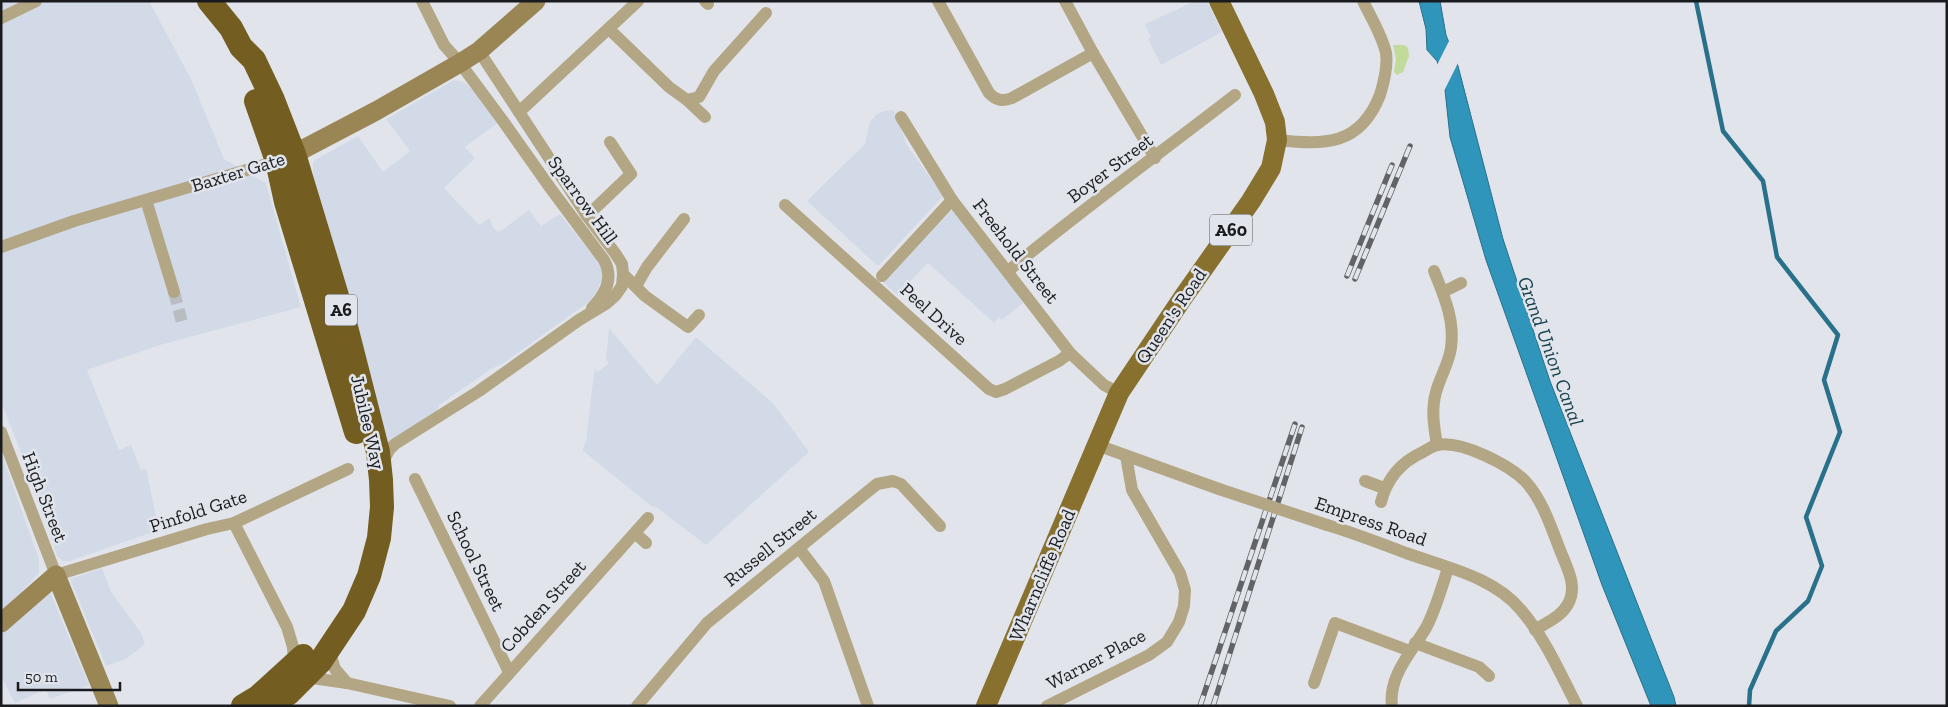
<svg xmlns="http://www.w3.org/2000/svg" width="1948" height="707" font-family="'Zilla Slab',serif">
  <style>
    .built { fill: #d3dae7 }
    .green { fill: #c0db9a }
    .water { fill: #3095ba; stroke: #29708b }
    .pier { fill: #e1e5eb }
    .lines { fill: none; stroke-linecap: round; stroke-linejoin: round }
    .stream { stroke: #29708b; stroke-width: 4.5 }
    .street-tunnel { stroke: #b9bdc2; stroke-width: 12; stroke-dasharray: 12 6; stroke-linecap: butt }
    .street { stroke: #b3a685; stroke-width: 12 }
    .secondary { stroke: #9a8655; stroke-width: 19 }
    .primary { stroke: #88702e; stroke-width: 20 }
    .highway { stroke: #745d20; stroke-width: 24 }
    .rail-casing { stroke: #616367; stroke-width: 5.5 }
    .rail { stroke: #e1e5eb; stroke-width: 4; stroke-dasharray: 11; stroke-linecap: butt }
    .street-bridge { stroke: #b3a685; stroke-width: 12 }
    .labels { text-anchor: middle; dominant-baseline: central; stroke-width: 5; stroke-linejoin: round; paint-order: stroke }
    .shield { fill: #e1e5eb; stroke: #56585c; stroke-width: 1 }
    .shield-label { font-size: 18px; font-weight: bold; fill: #1a1b1e }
    .street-label { font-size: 19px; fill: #1a1b1e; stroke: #e1e5eb }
    .water-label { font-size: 20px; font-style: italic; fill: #164151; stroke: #e1e5eb }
  </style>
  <rect width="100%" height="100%" fill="#e1e5eb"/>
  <g class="built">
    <polygon points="1,1 149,1 192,81 224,159 266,183 301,307 160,345 87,370 119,450 131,445 141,470 146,469 159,530 70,561 63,561 57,556 30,475 1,402"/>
    <polygon points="1195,1 1207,1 1222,32 1161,65 1148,39 1151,37 1145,24"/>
    <polygon points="454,80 463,82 474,91 499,122 465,147 475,158 444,188 479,225 490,218 493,228 499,232 529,210 541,226 560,214 596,259 601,268 602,279 597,291 590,301 504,363 491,369 439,405 436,415 386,447 344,297 313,172 313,163 315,160 358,136 383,172 410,151 386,119"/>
    <polygon points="894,110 907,145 943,196 878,266 807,201 865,144 870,122 877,114 884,111"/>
    <polygon points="953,209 1024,302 1002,320 999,317 994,323 928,263 897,295 883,282"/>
    <polygon points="609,328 657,385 696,337 773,403 809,452 706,545 656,507 651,506 582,450 586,442 594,373 595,369 598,372 609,363 606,360"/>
    <polygon points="1,452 39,559 39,573 1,613"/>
    <polygon points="102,568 111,592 141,633 145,644 126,659 106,666 70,579"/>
    <polygon points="50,592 89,685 50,699 46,689 15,703 1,676 1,630"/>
  </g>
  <polygon class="green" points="1393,45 1404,45 1408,48 1409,56 1403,72 1397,75 1394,72 1396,59"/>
  <polygon class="water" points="1419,1 1440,1 1446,35 1458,66 1503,239 1550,381 1674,697 1676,706 1651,706 1602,585 1486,260 1450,137 1445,90 1437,61 1427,50 1426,29"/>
  <polygon class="pier" points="1450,39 1459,61 1443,93 1436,67"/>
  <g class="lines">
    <polyline class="stream" points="1696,1 1723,131 1763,181 1777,257 1838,335 1824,380 1840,432 1806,517 1822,566 1808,601 1776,631 1750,690 1749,706"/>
    <polyline class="street-tunnel" points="174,292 182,322"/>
    <g class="street">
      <path d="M422 1 444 45 460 63 503 121 551 189 604 260C614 278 606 294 592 308"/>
      <polyline points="705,1 708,4"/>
      <path d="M938 1 989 93C996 100 1002 102 1012 98L1093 53"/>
      <polyline points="1065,1 1093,53 1155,158"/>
      <polyline points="1,18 36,1"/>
      <polyline points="609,29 669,87 687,100 699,97 714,71 766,13"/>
      <polyline points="687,100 705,117"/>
      <polyline points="519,112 638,1"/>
      <polyline points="901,117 952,200 1070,353 1104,385 1119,393"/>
      <path d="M1277 140C1325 145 1360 146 1380 95 1384 82 1388 67 1386 53 1382 35 1371 18 1363 1"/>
      <polyline points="146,200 174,292"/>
      <polyline points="785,205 989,389 996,392 1005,389 1059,361 1070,353"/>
      <polyline points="587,216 631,174 610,142"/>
      <polyline points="1,247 74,221 277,161"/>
      <path d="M1008 271C1081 210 1159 154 1235 95"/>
      <path d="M1434 271C1444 296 1455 320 1451 348 1449 363 1440 377 1436 392 1431 410 1434 427 1437 445"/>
      <polyline points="623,274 645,296 688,327 699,315"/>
      <polyline points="882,276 952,200"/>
      <polyline points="636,286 647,267 684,219"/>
      <polyline points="1443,292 1461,283"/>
      <polyline points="1,432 56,575 207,529 234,523 348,469"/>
      <polyline points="1097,445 1219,489"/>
      <polyline points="382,464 389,450 395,444 479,391 579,320 607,303 615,296 622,286 623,274 622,264 615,253 587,216 479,51"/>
      <polyline points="415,479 509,672"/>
      <polyline points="1365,481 1384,488"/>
      <path d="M1381 502C1387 478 1401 462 1423 452 1427 450 1432 446 1437 445 1461 440 1510 465 1526 482 1543 501 1551 527 1560 550 1567 568 1578 586 1568 604 1561 617 1547 622 1535 630"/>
      <polyline points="234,523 287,627 293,647 294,665"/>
      <path d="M1327 525C1354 533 1380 543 1406 553 1445 567 1494 577 1521 610 1545 638 1560 673 1577 706"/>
      <polyline points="635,533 646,543"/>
      <polyline points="799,548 824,581 868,706"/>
      <polyline points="1415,643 1479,667 1489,676"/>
      <polyline points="329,651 335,669 347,683"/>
      <polyline points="305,677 347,683 450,706"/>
      <polyline points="1314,683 1335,623 1410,651"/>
      <polyline points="480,706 648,518"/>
      <polyline points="637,706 707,623 877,484 893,481 901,484 940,526"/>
      <polyline points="1047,706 1149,655 1167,642 1179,622 1184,606 1185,590 1180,573 1132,490 1126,456"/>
      <path d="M1392 706C1388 675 1413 651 1427 626 1436 608 1442 587 1448 568"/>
    </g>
    <g class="secondary">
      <polyline points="282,159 294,154 376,111 460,63 479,51 536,1"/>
      <polyline points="1,623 56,575 109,706"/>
    </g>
    <polyline class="primary" points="986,706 1119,393 1184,296 1251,201 1271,168 1277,140 1275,122 1264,94 1219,1"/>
    <g class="highway">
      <polyline points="209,1 231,28 241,47 254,60 273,100 294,154 344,319 378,452 381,480 382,507 379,538 369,576 354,611 320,662 289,693 271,706"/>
      <polyline points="256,101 277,161 286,202 356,432"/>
      <polyline points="243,706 258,697 303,656"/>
    </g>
    <g class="rail-casing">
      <g id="rail">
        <polyline points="1347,276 1392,165"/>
        <polyline points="1355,279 1410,146"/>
        <polyline points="1200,706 1295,424"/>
        <polyline points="1213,706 1302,427"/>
      </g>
    </g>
    <use href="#rail" class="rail"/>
    <polyline class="street-bridge" points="1219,489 1327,525"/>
  </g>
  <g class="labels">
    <g class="shield">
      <rect x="1210" y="214.5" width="42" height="31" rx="4"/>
      <rect x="325" y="294.5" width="32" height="31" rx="4"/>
    </g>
    <g class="shield-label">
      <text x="1231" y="230">A60</text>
      <text x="341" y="310">A6</text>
    </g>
    <g class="street-label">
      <text transform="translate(1110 168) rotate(-37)">Boyer Street</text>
      <text transform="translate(238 172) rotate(-17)">Baxter Gate</text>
      <text transform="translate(583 200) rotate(54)">Sparrow Hill</text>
      <text transform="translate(1016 251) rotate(52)">Freehold Street</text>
      <text transform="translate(934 314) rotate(42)">Peel Drive</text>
      <text transform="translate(1171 316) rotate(-56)">Queen's Road</text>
      <text transform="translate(368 422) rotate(77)">Jubilee Way</text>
      <text transform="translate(45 497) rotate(69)">High Street</text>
      <text transform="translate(198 511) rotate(-18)">Pinfold Gate</text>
      <text transform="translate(1371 521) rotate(19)">Empress Road</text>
      <text transform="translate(770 547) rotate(-39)">Russell Street</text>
      <text transform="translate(476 561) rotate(64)">School Street</text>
      <text transform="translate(1042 575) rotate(-67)">Wharncliffe Road</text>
      <text transform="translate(543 606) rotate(-48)">Cobden Street</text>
      <text transform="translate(1096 659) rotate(-28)">Warner Place</text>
    </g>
    <g class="water-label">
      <text transform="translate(1551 351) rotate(70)">Grand Union Canal</text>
    </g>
  </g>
  <rect width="1948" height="707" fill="none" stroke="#1a1b1e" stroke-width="5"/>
  <path d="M18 682v8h102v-8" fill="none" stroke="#1a1b1e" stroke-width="2.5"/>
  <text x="25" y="682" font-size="15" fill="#1a1b1e" stroke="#e1e5eb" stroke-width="4" paint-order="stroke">50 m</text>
</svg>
